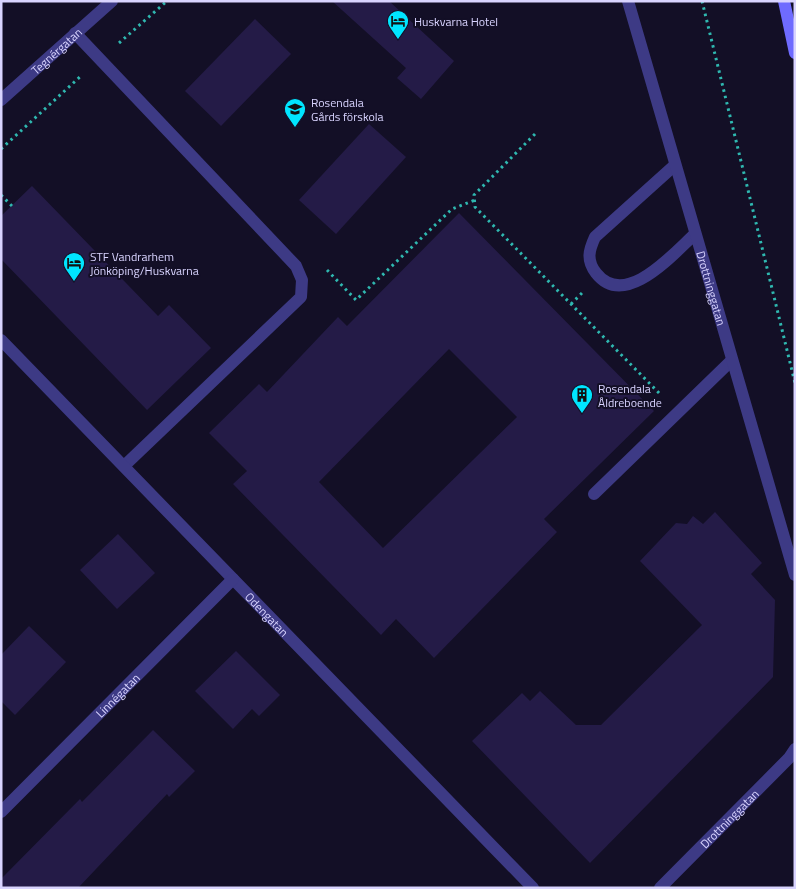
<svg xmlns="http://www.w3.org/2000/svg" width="796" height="889" font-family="'Titillium Web',sans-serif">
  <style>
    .building { fill: #241b47; fill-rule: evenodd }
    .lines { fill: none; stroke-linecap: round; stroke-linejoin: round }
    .path { stroke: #2fb8b0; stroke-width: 3; stroke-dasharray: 2.5 4; stroke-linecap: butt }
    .lane { stroke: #3d3a85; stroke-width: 12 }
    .street { stroke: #3d3a85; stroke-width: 12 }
    .secondary { stroke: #6f6bff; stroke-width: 12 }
    .labels { text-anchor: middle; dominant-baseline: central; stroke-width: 4; stroke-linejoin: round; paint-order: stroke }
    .poi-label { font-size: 12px; fill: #d9d4ff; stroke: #130f26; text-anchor: start }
    .street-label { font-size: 12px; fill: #d9d4ff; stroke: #130f26 }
  </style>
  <rect width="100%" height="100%" fill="#130f26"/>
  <g class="building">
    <polygon points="332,1 389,1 454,61 421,99 397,78 406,68"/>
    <polygon points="255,19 291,54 221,126 185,91"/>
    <polygon points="369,124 406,157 336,234 299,200"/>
    <polygon points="32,186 158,316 169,305 211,348 147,410 1,259 1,216"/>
    <path d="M459 213 654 411 544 519 557 532 434 658 396 619 381 635 233 484 247 471 209 433 259 384 267 392 338 317 347 326ZM449 349 517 417 383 548 319 482Z"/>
    <polygon points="715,512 762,563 751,574 775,600 773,677 590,863 472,741 522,693 530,701 540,691 576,725 601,725 702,625 640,561 676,523 687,524 693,516 703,524"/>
    <polygon points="118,534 155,573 117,609 80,570"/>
    <polygon points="29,626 66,662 15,715 1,701 1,655"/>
    <polygon points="236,651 280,695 259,716 252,709 233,729 195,691"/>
    <polygon points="153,730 195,771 169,797 167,794 78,888 1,888 1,879 80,799 82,802"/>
  </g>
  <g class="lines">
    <g class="path">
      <polyline points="702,1 795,383"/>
      <polyline points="119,43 167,1"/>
      <polyline points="535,134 474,195 475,207 660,394"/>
      <polyline points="1,149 82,75"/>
      <polyline points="1,195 12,206"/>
      <polyline points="327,270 356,300 452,209 475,200"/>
      <polyline points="571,304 582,293"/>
    </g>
    <g class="lane">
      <polyline points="75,33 296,266 302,280 301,297 124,466"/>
      <path d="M675 165 595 237C589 250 586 260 596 273 625 310 673 254 695 234"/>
      <polyline points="594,494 732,360"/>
    </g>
    <g class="street">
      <path id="s1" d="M628 1 795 575"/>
      <path id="s2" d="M1 100 112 1"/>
      <path id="s3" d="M1 340 533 888"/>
      <path id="s4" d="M1 812 233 579"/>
      <path id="s5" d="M660 888 789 758 795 749"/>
    </g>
    <polyline class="secondary" points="784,1 795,53"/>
  </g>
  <defs>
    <g id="hotel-pin" transform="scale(1.125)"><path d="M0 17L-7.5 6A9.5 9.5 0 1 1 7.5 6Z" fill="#00e5ff" stroke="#130f26"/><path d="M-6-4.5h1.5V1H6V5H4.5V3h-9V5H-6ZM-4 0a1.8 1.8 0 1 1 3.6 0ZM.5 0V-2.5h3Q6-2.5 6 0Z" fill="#111"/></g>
    <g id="school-pin" transform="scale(1.125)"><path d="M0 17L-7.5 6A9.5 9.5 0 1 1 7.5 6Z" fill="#00e5ff" stroke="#130f26"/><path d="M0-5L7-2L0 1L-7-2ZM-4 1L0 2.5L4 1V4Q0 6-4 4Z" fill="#111"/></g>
    <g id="building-pin" transform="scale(1.125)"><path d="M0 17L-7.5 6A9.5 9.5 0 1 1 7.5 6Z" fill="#00e5ff" stroke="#130f26"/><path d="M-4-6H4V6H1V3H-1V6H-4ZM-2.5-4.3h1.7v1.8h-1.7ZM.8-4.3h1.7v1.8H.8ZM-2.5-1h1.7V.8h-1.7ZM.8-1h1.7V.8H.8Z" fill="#111"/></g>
  </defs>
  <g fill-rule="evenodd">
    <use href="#hotel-pin" x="398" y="21"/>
    <use href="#school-pin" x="295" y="109"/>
    <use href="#hotel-pin" x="74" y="263"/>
    <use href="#building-pin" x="582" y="395"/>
  </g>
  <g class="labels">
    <g class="poi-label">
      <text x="414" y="21">Huskvarna Hotel</text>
      <text x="311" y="102">Rosendala<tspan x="311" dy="14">Gårds förskola</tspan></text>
      <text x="90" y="256">STF Vandrarhem<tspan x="90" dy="14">Jönköping/Huskvarna</tspan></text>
      <text x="598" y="388">Rosendala<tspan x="598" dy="14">Åldreboende</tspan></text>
    </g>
    <g class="street-label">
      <text stroke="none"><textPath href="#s2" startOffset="74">Tegnérgatan</textPath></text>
      <text stroke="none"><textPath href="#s1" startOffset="299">Drottninggatan</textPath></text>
      <text stroke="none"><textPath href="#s3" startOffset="382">Odengatan</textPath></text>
      <text stroke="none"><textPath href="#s4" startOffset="165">Linnégatan</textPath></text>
      <text stroke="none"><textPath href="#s5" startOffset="98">Drottninggatan</textPath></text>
    </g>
  </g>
  <rect width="796" height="889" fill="none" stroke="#d9d4ff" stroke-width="5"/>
</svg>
